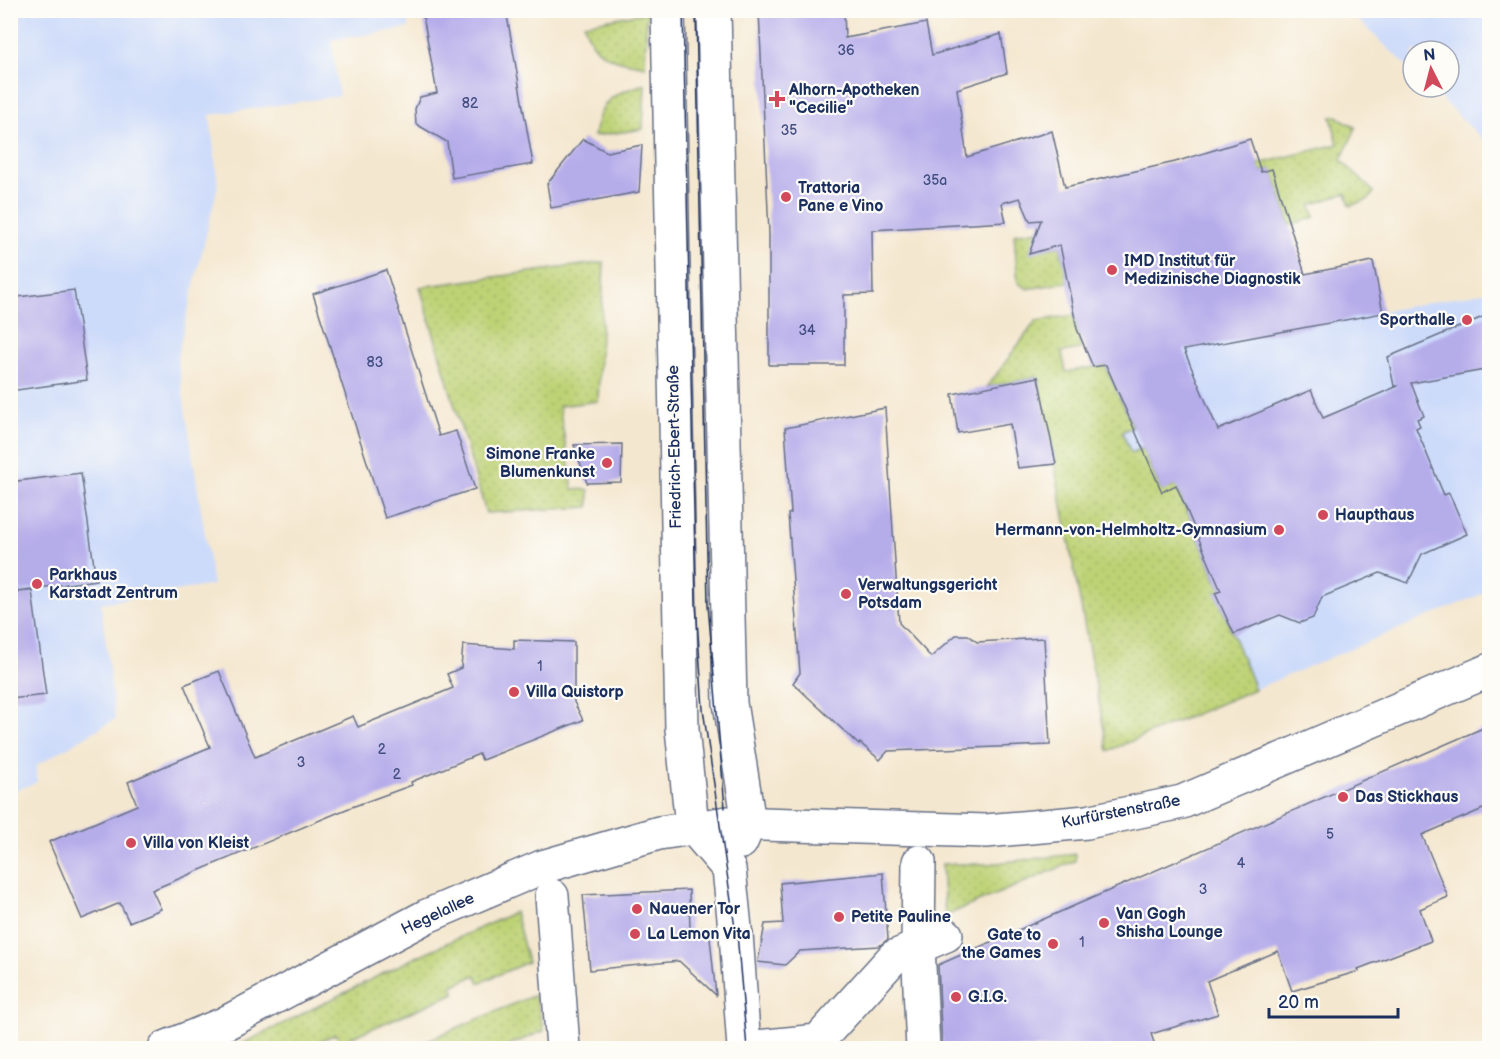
<svg xmlns="http://www.w3.org/2000/svg" width="1500" height="1059" font-family="'Balsamiq Sans',sans-serif">
  <style>
    .built { fill: #cddbfa }
    .grass { fill: url(#grass-dots); stroke: #6c806a; stroke-width: 1.5 }
    .building { fill: #b5acea }
    .lines { fill: none; stroke-linecap: round; stroke-linejoin: round }
    .minor-casing { stroke: #676f86; stroke-width: 36 }
    .minor { stroke: #fff; stroke-width: 33 }
    .tram { stroke: #1b2f5e; stroke-width: 1.5 }
    .poi-dot { fill: #d1495b; stroke: #fdfcf7; stroke-width: 2 }
    .labels { text-anchor: middle; dominant-baseline: central; stroke-width: 4.5; stroke-linejoin: round; paint-order: stroke }
    .number-label { font-size: 14px; fill: #424e81 }
    .poi-label { font-size: 16px; font-weight: bold; fill: #1b2f5e; stroke: #fdfcf7; text-anchor: start }
    .street-label { font-size: 16px; fill: #1b2f5e; stroke: #fdfcf7 }
  </style>
  <defs>
    <pattern id="grass-dots" width="8" height="8" patternUnits="userSpaceOnUse" patternTransform="scale(1.5)"><rect width="8" height="8" fill="#bdd275"/><path d="M2 2h.1M6 6h.1" fill="none" stroke="#a2b568" stroke-width="1.8" stroke-linecap="round"/></pattern>
  </defs>
  <rect width="100%" height="100%" fill="#fdfcf7"/>
  <filter id="ink" filterUnits="userSpaceOnUse"><feTurbulence type="fractalNoise" baseFrequency=".0167" numOctaves="2"/><feDisplacementMap in="SourceGraphic" scale="12" xChannelSelector="R" yChannelSelector="G"/><feConvolveMatrix kernelMatrix="1 2 1 2 8 2 1 2 1" color-interpolation-filters="sRGB"/></filter>
  <filter id="wash" filterUnits="userSpaceOnUse"><feTurbulence type="fractalNoise" baseFrequency=".008" numOctaves="4" result="noise"/><feDisplacementMap in="SourceGraphic" scale="24" xChannelSelector="R" yChannelSelector="G"/><feGaussianBlur stdDeviation="1.35" result="paint"/><feColorMatrix in="noise" values="0 0 0 0 0 0 0 0 0 0 0 0 0 0 0 0 0 1.4 0 .05"/><feComposite in="paint" operator="in"/></filter>
  <g filter="url(#wash)">
    <rect width="100%" height="100%" fill="#f4e7cf"/>
    <g class="built">
      <polygon points="11,11 406,11 409,28 331,40 339,96 210,115 218,185 177,357 213,585 101,603 115,719 36,766 37,782 11,792"/>
      <polygon points="1349,11 1489,11 1489,145 1429,87 1449,87 1449,51 1413,51 1413,72"/>
      <polygon points="1489,291 1489,591 1108,751 1058,468 1038,377"/>
    </g>
    <g class="grass">
      <path d="M647 12 645 66C612 59 595 60 584 24Z"/>
      <path d="M645 84 643 129 594 136C600 100 611 94 645 84Z"/>
      <polygon points="1337,116 1356,128 1341,160 1374,192 1369,199 1350,206 1346,193 1311,205 1315,217 1290,225 1272,169 1260,172 1258,164 1338,144 1331,117"/>
      <polygon points="1038,230 1042,250 1060,245 1068,282 1028,289 1018,283 1014,234"/>
      <polygon points="604,262 598,401 559,406 573,489 589,490 589,507 486,513 420,287"/>
      <polygon points="1074,315 1081,349 1062,352 1066,372 1105,365 1133,427 1122,432 1131,453 1142,448 1162,491 1176,485 1221,591 1216,593 1255,689 1108,751 1038,377 987,387 1036,321"/>
      <polygon points="1075,854 1075,861 945,916 942,864 988,864"/>
      <polygon points="515,912 528,962 479,983 476,975 452,986 455,993 340,1042 336,1034 313,1044 314,1048 234,1048 414,958"/>
      <polygon points="535,995 544,1031 502,1048 409,1048"/>
    </g>
    <g id="blocks">
      <g class="building">
        <polygon points="422,10 506,10 533,164 452,178 447,142 416,124 415,109 420,97 437,93"/>
        <polygon points="759,10 844,10 845,38 926,23 932,55 1001,34 1007,73 957,89 967,157 1052,131 1065,187 1175,162 1250,139 1261,172 1272,169 1305,274 1373,261 1383,313 1184,350 1218,430 1311,390 1323,418 1398,386 1394,386 1388,357 1490,314 1490,369 1411,383 1424,416 1417,419 1420,426 1416,428 1444,495 1449,493 1467,534 1422,554 1408,583 1380,573 1322,597 1313,618 1300,623 1280,615 1234,634 1215,593 1221,591 1176,485 1162,492 1106,365 1093,367 1077,329 1060,245 1029,254 1041,220 1030,221 1020,198 1002,203 1006,222 872,230 873,294 844,295 844,365 769,365 769,233"/>
        <polygon points="583,139 607,152 642,145 639,192 551,208 547,184"/>
        <polygon points="386,270 439,436 456,431 475,489 385,518 313,294"/>
        <polygon points="74,290 87,380 10,391 10,298"/>
        <polygon points="1038,377 1056,464 1018,468 1010,424 958,433 952,394"/>
        <polygon points="885,408 899,623 931,657 956,635 968,635 977,642 1044,638 1050,745 888,751 880,760 860,743 859,745 793,683 800,673 788,514 791,513 785,428"/>
        <polygon points="622,444 621,482 587,483 574,445"/>
        <polygon points="81,473 96,580 10,592 10,482"/>
        <polygon points="32,591 46,695 10,699 10,592"/>
        <polygon points="514,640 574,642 574,702 583,720 482,760 479,754 411,782 412,785 349,808 152,890 161,909 129,922 120,903 82,919 49,842 137,805 128,782 210,747 184,685 219,671 255,757 353,716 358,727 453,688 447,674 461,668 463,645 514,649"/>
        <polygon points="1490,725 1490,806 1422,835 1448,897 1420,909 1431,941 1358,969 1359,971 1292,991 1278,951 1207,981 1218,1014 1151,1034 1156,1048 942,1048 938,965"/>
        <polygon points="883,873 888,939 879,946 800,951 785,965 758,962 765,924 783,923 780,883"/>
        <polygon points="689,890 690,931 709,929 716,995 679,961 590,970 583,895"/>
      </g>
    </g>
  </g>
  <g filter="url(#ink)">
    <use href="#blocks" fill-opacity="0" stroke="#676f86" stroke-width="1.5"/>
    <g class="lines">
      <g class="minor-casing">
        <g id="minor">
          <polyline points="668,10 682,729 692,826 729,869 735,928"/>
          <polyline points="714,10 730,703 749,823 741,842"/>
          <polyline points="919,862 918,946 923,1048"/>
          <polyline points="552,896 563,1048"/>
          <polyline points="736,934 744,1048"/>
          <polyline points="165,1048 224,1024 427,916 542,867 659,833 727,823 986,831 1087,822 1182,802 1490,670"/>
          <polyline points="745,1048 818,1041 894,957 946,935"/>
        </g>
      </g>
      <use href="#minor" class="minor"/>
      <g class="tram">
        <polyline points="683,10 696,604 703,709 735,928"/>
        <polyline points="696,10 708,605 725,808"/>
        <polyline points="737,934 747,1048"/>
      </g>
    </g>
  </g>
  <g class="poi-dot">
    <path d="M774 90h6v6h6v6h-6v6h-6v-6h-6v-6h6z"/>
    <circle cx="786" cy="197" r="6"/>
    <circle cx="1112" cy="270" r="6"/>
    <circle cx="1467" cy="320" r="6"/>
    <circle cx="607" cy="463" r="6"/>
    <circle cx="1323" cy="515" r="6"/>
    <circle cx="1279" cy="530" r="6"/>
    <circle cx="37" cy="584" r="6"/>
    <circle cx="846" cy="594" r="6"/>
    <circle cx="514" cy="692" r="6"/>
    <circle cx="1343" cy="797" r="6"/>
    <circle cx="131" cy="843" r="6"/>
    <circle cx="637" cy="909" r="6"/>
    <circle cx="839" cy="917" r="6"/>
    <circle cx="1104" cy="923" r="6"/>
    <circle cx="635" cy="934" r="6"/>
    <circle cx="1053" cy="944" r="6"/>
    <circle cx="956" cy="997" r="6"/>
  </g>
  <g class="labels">
    <g class="number-label">
      <text x="846" y="50">36</text>
      <text x="470" y="103">82</text>
      <text x="789" y="130">35</text>
      <text x="935" y="180">35a</text>
      <text x="807" y="330">34</text>
      <text x="375" y="362">83</text>
      <text x="540" y="666">1</text>
      <text x="382" y="749">2</text>
      <text x="301" y="762">3</text>
      <text x="397" y="774">2</text>
      <text x="1330" y="834">5</text>
      <text x="1241" y="863">4</text>
      <text x="1203" y="889">3</text>
      <text x="1082" y="942">1</text>
    </g>
    <g class="poi-label">
      <text x="789" y="90">Alhorn-Apotheken<tspan x="789" dy="18">"Cecilie"</tspan></text>
      <text x="798" y="188">Trattoria<tspan x="798" dy="18">Pane e Vino</tspan></text>
      <text x="1124" y="261">IMD Institut für<tspan x="1124" dy="18">Medizinische Diagnostik</tspan></text>
      <text x="1455" y="320" text-anchor="end">Sporthalle</text>
      <text x="595" y="454" text-anchor="end">Simone Franke<tspan x="595" dy="18">Blumenkunst</tspan></text>
      <text x="1335" y="515">Haupthaus</text>
      <text x="1267" y="530" text-anchor="end">Hermann-von-Helmholtz-Gymnasium</text>
      <text x="49" y="575">Parkhaus<tspan x="49" dy="18">Karstadt Zentrum</tspan></text>
      <text x="858" y="585">Verwaltungsgericht<tspan x="858" dy="18">Potsdam</tspan></text>
      <text x="526" y="692">Villa Quistorp</text>
      <text x="1355" y="797">Das Stickhaus</text>
      <text x="143" y="843">Villa von Kleist</text>
      <text x="649" y="909">Nauener Tor</text>
      <text x="1116" y="914">Van Gogh<tspan x="1116" dy="18">Shisha Lounge</tspan></text>
      <text x="851" y="917">Petite Pauline</text>
      <text x="647" y="934">La Lemon Vita</text>
      <text x="1041" y="935" text-anchor="end">Gate to<tspan x="1041" dy="18">the Games</tspan></text>
      <text x="968" y="997">G.I.G.</text>
    </g>
    <g class="street-label">
      <text transform="translate(675 447) rotate(-91)">Friedrich-Ebert-Straße</text>
      <text transform="translate(1121 812) rotate(-11)">Kurfürstenstraße</text>
      <text transform="translate(438 914) rotate(-25)">Hegelallee</text>
    </g>
  </g>
  <rect width="1500" height="1059" fill="none" stroke="#fdfcf7" stroke-width="36"/>
  <g transform="translate(1431 69) rotate(354)"><circle r="28" fill="#fdfcf7" stroke="#a3aaba" stroke-width="1.5"/>
  <path d="M0-4.5L10 22L0 15L-10 22Z" fill="#d1495b"/>
  <text y="-9" font-size="16" font-weight="bold" text-anchor="middle" fill="#1b2f5e">N</text>
  </g>
  <path d="M1269 1008v9h129v-9" fill="none" stroke="#1b2f5e" stroke-width="3"/>
  <text x="1278" y="1008" font-size="18" fill="#1b2f5e" stroke="#fdfcf7" stroke-width="4.5" paint-order="stroke">20 m</text>
</svg>
